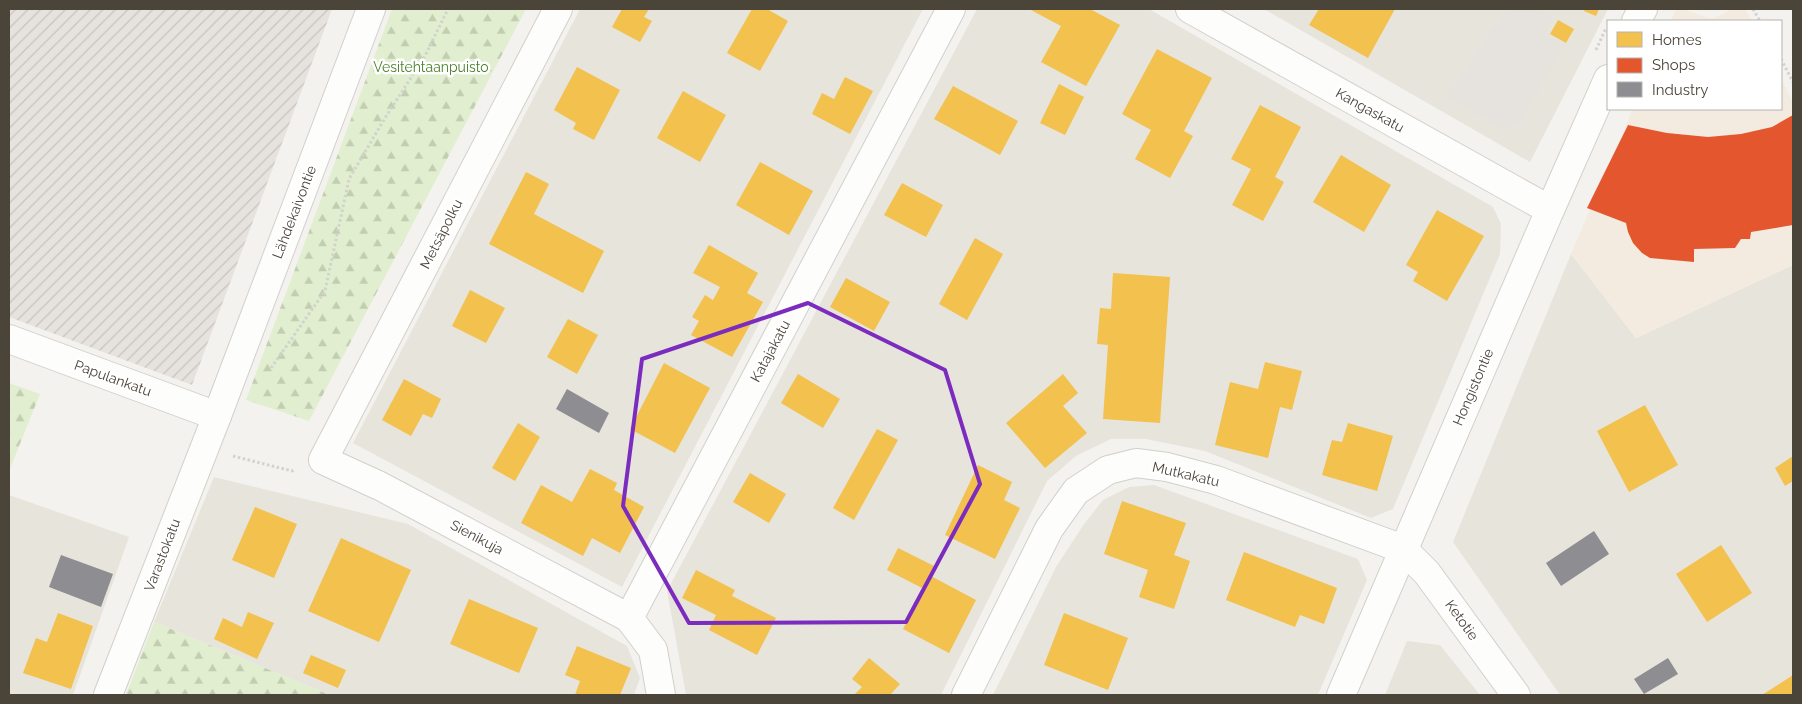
<svg xmlns="http://www.w3.org/2000/svg" width="1802" height="704" font-family="Raleway,sans-serif">
  <style>
    .residential { fill: #e7e4dc }
    .commercial { fill: #f3ebdf }
    .industrial { fill: url(#industrial-furrows) }
    .forest { fill: url(#forest-firs) }
    .parking { fill: #e6e3df }
    .homes { fill: #f2c14e }
    .shops { fill: #e4572e }
    .industry { fill: #8d8d92 }
    .lines { fill: none; stroke-linecap: round; stroke-linejoin: round }
    .minor-casing { stroke: #d2d0cb; stroke-width: 30 }
    .path { stroke: #d3d2cc; stroke-width: 3; stroke-dasharray: 2.5 2.5; stroke-linecap: butt }
    .minor { stroke: #fdfdfc; stroke-width: 28 }
    .marked { fill: none; stroke: #7b2cbf; stroke-width: 4; stroke-linejoin: round }
    .labels { text-anchor: middle; dominant-baseline: central; stroke-width: 5; stroke-linejoin: round; paint-order: stroke }
    .park-label { font-size: 14px; fill: #4a7f2a; stroke: #fff }
    .street-label { font-size: 14px; fill: #4b4439; stroke: #fff }
  </style>
  <defs>
    <pattern id="industrial-furrows" width="10" height="10" patternUnits="userSpaceOnUse" patternTransform="scale(1.25)"><rect width="10" height="10" fill="#e6e2de"/><path d="M-1 1l2-2M0 10L10 0M9 11l2-2" fill="none" stroke="#c7c3bf"/></pattern>
    <pattern id="forest-firs" width="22" height="20" patternUnits="userSpaceOnUse" patternTransform="scale(1.25)"><rect width="22" height="20" fill="#e1eecf"/><path d="M5 1l3.5 6h-7zM16 11l3.5 6h-7z" fill="#c3cdb2"/></pattern>
  </defs>
  <rect width="100%" height="100%" fill="#f4f2ee"/>
  <g class="residential">
    <polygon points="580,9 923,9 622,587 353,443"/>
    <polygon points="977,9 1149,9 1493,207 1501,224 1500,254 1393,509 1371,518 1205,451 1146,439 1111,439 1076,456 1047,481 941,695 686,695 667,591"/>
    <polygon points="1264,9 1608,9 1530,162"/>
    <polygon points="1571,254 1636,338 1793,265 1793,695 1560,695 1453,542"/>
    <polygon points="214,477 408,524 627,646 640,678 634,695 330,695 154,622"/>
    <polygon points="1154,485 1358,559 1367,580 1318,695 993,695 1056,567 1084,524 1103,500 1129,487"/>
    <polygon points="9,495 129,537 73,695 9,695"/>
    <polygon points="1407,641 1440,645 1480,695 1385,695"/>
  </g>
  <g class="commercial">
    <polygon points="1676,9 1683,9 1712,19 1733,9 1745,9 1752,21 1671,21"/>
    <polygon points="1781,78 1793,102 1793,265 1636,338 1571,254 1633,109 1781,109"/>
  </g>
  <polygon class="industrial" points="9,9 332,9 192,385 9,317"/>
  <g class="forest">
    <polygon points="392,9 526,9 309,421 246,400"/>
    <polygon points="9,383 40,394 9,471"/>
    <polygon points="154,622 330,695 126,695"/>
  </g>
  <polygon class="parking" points="1506,9 1540,9 1553,18 1545,35 1563,45 1523,120 1505,130 1446,97"/>
  <g class="homes">
    <polygon points="622,9 649,9 644,17 652,21 640,42 612,27"/>
    <polygon points="752,9 767,9 788,21 760,71 727,53"/>
    <polygon points="1029,9 1090,9 1120,25 1086,86 1041,62 1061,26"/>
    <polygon points="1319,9 1395,9 1368,58 1309,25"/>
    <polygon points="1585,9 1599,9 1596,16 1584,11"/>
    <polygon points="1558,20 1574,29 1566,43 1550,34"/>
    <polygon points="1157,49 1212,78 1184,131 1193,136 1170,178 1135,159 1151,130 1122,114"/>
    <polygon points="577,67 620,90 594,140 573,129 576,123 554,110"/>
    <polygon points="845,77 873,91 850,134 812,114 822,93 834,99"/>
    <polygon points="1059,84 1084,97 1065,135 1040,123"/>
    <polygon points="953,86 1018,121 1000,155 934,119"/>
    <polygon points="683,91 726,115 700,162 657,138"/>
    <polygon points="1260,105 1301,127 1275,177 1284,182 1263,221 1232,205 1251,169 1231,159"/>
    <polygon points="1341,155 1391,185 1364,232 1313,202"/>
    <polygon points="760,162 813,191 789,235 736,205"/>
    <polygon points="526,172 549,184 534,214 604,251 583,293 489,244"/>
    <polygon points="902,183 943,205 926,237 884,215"/>
    <polygon points="1437,210 1484,236 1447,301 1413,281 1418,272 1406,265"/>
    <polygon points="975,238 1003,254 967,320 939,304"/>
    <polygon points="709,245 758,273 747,293 763,302 732,357 691,335 699,321 692,317 705,295 713,300 720,287 693,273"/>
    <polygon points="1113,273 1170,277 1160,423 1103,419 1108,345 1097,344 1100,308 1111,309"/>
    <polygon points="846,278 890,302 874,331 830,307"/>
    <polygon points="470,290 505,308 486,343 452,326"/>
    <polygon points="568,319 598,335 577,374 547,357"/>
    <polygon points="1265,362 1302,371 1292,410 1280,407 1268,458 1215,445 1230,382 1258,389"/>
    <polygon points="664,363 710,388 675,453 630,429"/>
    <polygon points="798,374 840,399 823,428 781,403"/>
    <polygon points="1063,374 1078,393 1063,406 1087,433 1045,468 1006,423"/>
    <polygon points="404,379 441,399 432,418 423,414 411,436 382,420"/>
    <polygon points="1645,405 1678,465 1629,492 1597,431"/>
    <polygon points="518,423 540,437 515,481 492,468"/>
    <polygon points="1348,423 1393,436 1377,491 1322,475 1332,440 1342,442"/>
    <polygon points="877,429 898,440 854,520 833,508"/>
    <polygon points="1793,456 1793,481 1785,486 1775,468"/>
    <polygon points="978,465 1012,482 1004,500 1020,508 995,559 945,535"/>
    <polygon points="590,469 617,483 614,490 644,507 620,553 592,538 583,556 521,523 541,485 572,502"/>
    <polygon points="750,473 786,494 769,523 733,502"/>
    <polygon points="1122,501 1186,523 1174,555 1190,561 1174,609 1139,597 1148,570 1104,554"/>
    <polygon points="255,507 297,524 274,578 232,560"/>
    <polygon points="341,538 411,570 379,642 308,611"/>
    <polygon points="1721,545 1752,593 1707,622 1676,574"/>
    <polygon points="898,548 934,566 929,575 976,600 949,653 903,629 924,589 887,570"/>
    <polygon points="1244,552 1337,588 1324,624 1300,615 1295,627 1226,600"/>
    <polygon points="696,570 735,590 732,596 776,618 757,655 709,630 716,615 682,598"/>
    <polygon points="469,599 538,628 519,673 450,644"/>
    <polygon points="248,612 274,623 257,659 214,639 223,618 242,627"/>
    <polygon points="58,613 93,626 71,689 23,673 36,638 47,642"/>
    <polygon points="1064,613 1128,638 1108,690 1044,665"/>
    <polygon points="577,646 631,668 620,695 575,695 580,681 565,675"/>
    <polygon points="311,655 346,670 338,688 303,673"/>
    <polygon points="869,658 900,684 890,695 854,695 862,687 852,679"/>
    <polygon points="1793,675 1793,695 1762,695"/>
  </g>
  <polygon class="shops" points="1793,115 1793,225 1751,232 1750,239 1741,239 1735,248 1694,249 1694,262 1650,258 1642,253 1633,243 1628,232 1626,223 1587,208 1628,125 1667,133 1708,137 1741,134 1772,127"/>
  <g class="industry">
    <polygon points="567,389 609,413 599,433 556,409"/>
    <polygon points="1594,531 1609,554 1561,586 1546,563"/>
    <polygon points="61,555 113,574 101,607 49,587"/>
    <polygon points="1668,658 1678,674 1644,694 1634,679"/>
  </g>
  <g class="lines">
    <g class="minor-casing">
      <g id="minor">
        <polyline points="558,9 323,460 380,486 629,618"/>
        <polyline points="1190,9 1550,210"/>
        <polyline points="1636,21 1643,9"/>
        <polyline points="9,339 217,416"/>
        <polyline points="108,695 217,416 371,9"/>
        <polyline points="661,695 653,650 629,618 951,9"/>
        <polyline points="966,695 1049,529 1076,491 1108,470 1136,463 1167,467 1216,480 1403,549 1427,573 1516,695"/>
        <polyline points="1341,695 1550,210 1608,79"/>
      </g>
    </g>
    <g class="path">
      <polyline points="1753,9 1760,21"/>
      <polyline points="1596,50 1606,28"/>
      <polyline points="1781,59 1793,82"/>
      <polyline points="271,368 325,291 349,179 385,118 425,56 448,9"/>
      <polyline points="233,456 292,471 294,470"/>
    </g>
    <use href="#minor" class="minor"/>
  </g>
  <path class="marked" d="M808 303 945 370 980 484 906 622 689 623 623 506 642 359Z"/>
  <g class="labels">
    <g class="park-label">
      <text x="431" y="67">Vesitehtaanpuisto</text>
    </g>
    <g class="street-label">
      <text transform="translate(1370 110) rotate(29)">Kangaskatu</text>
      <text transform="translate(294 212) rotate(-69)">Lähdekaivontie</text>
      <text transform="translate(441 234) rotate(-63)">Metsäpolku</text>
      <text transform="translate(770 351) rotate(-62)">Katajakatu</text>
      <text transform="translate(113 378) rotate(20)">Papulankatu</text>
      <text transform="translate(1473 387) rotate(-67)">Hongistontie</text>
      <text transform="translate(1186 474) rotate(13)">Mutkakatu</text>
      <text transform="translate(477 537) rotate(28)">Sienikuja</text>
      <text transform="translate(162 555) rotate(-69)">Varastokatu</text>
      <text transform="translate(1462 620) rotate(54)">Ketotie</text>
    </g>
  </g>
  <rect width="1802" height="704" fill="none" stroke="#4b4439" stroke-width="20"/>
  <rect x="1607" y="20" width="175" height="90" fill="#ffffff" stroke="#b7b4b0"/>
  <rect x="1617" y="32" width="25" height="15" fill="#f2c14e" stroke="#b7b4b0"/>
  <text x="1652" y="45" font-size="15" fill="#4b4439">Homes</text>
  <rect x="1617" y="58" width="25" height="15" fill="#e4572e" stroke="#b7b4b0"/>
  <text x="1652" y="70" font-size="15" fill="#4b4439">Shops</text>
  <rect x="1617" y="82" width="25" height="15" fill="#8d8d92" stroke="#b7b4b0"/>
  <text x="1652" y="95" font-size="15" fill="#4b4439">Industry</text>
</svg>
